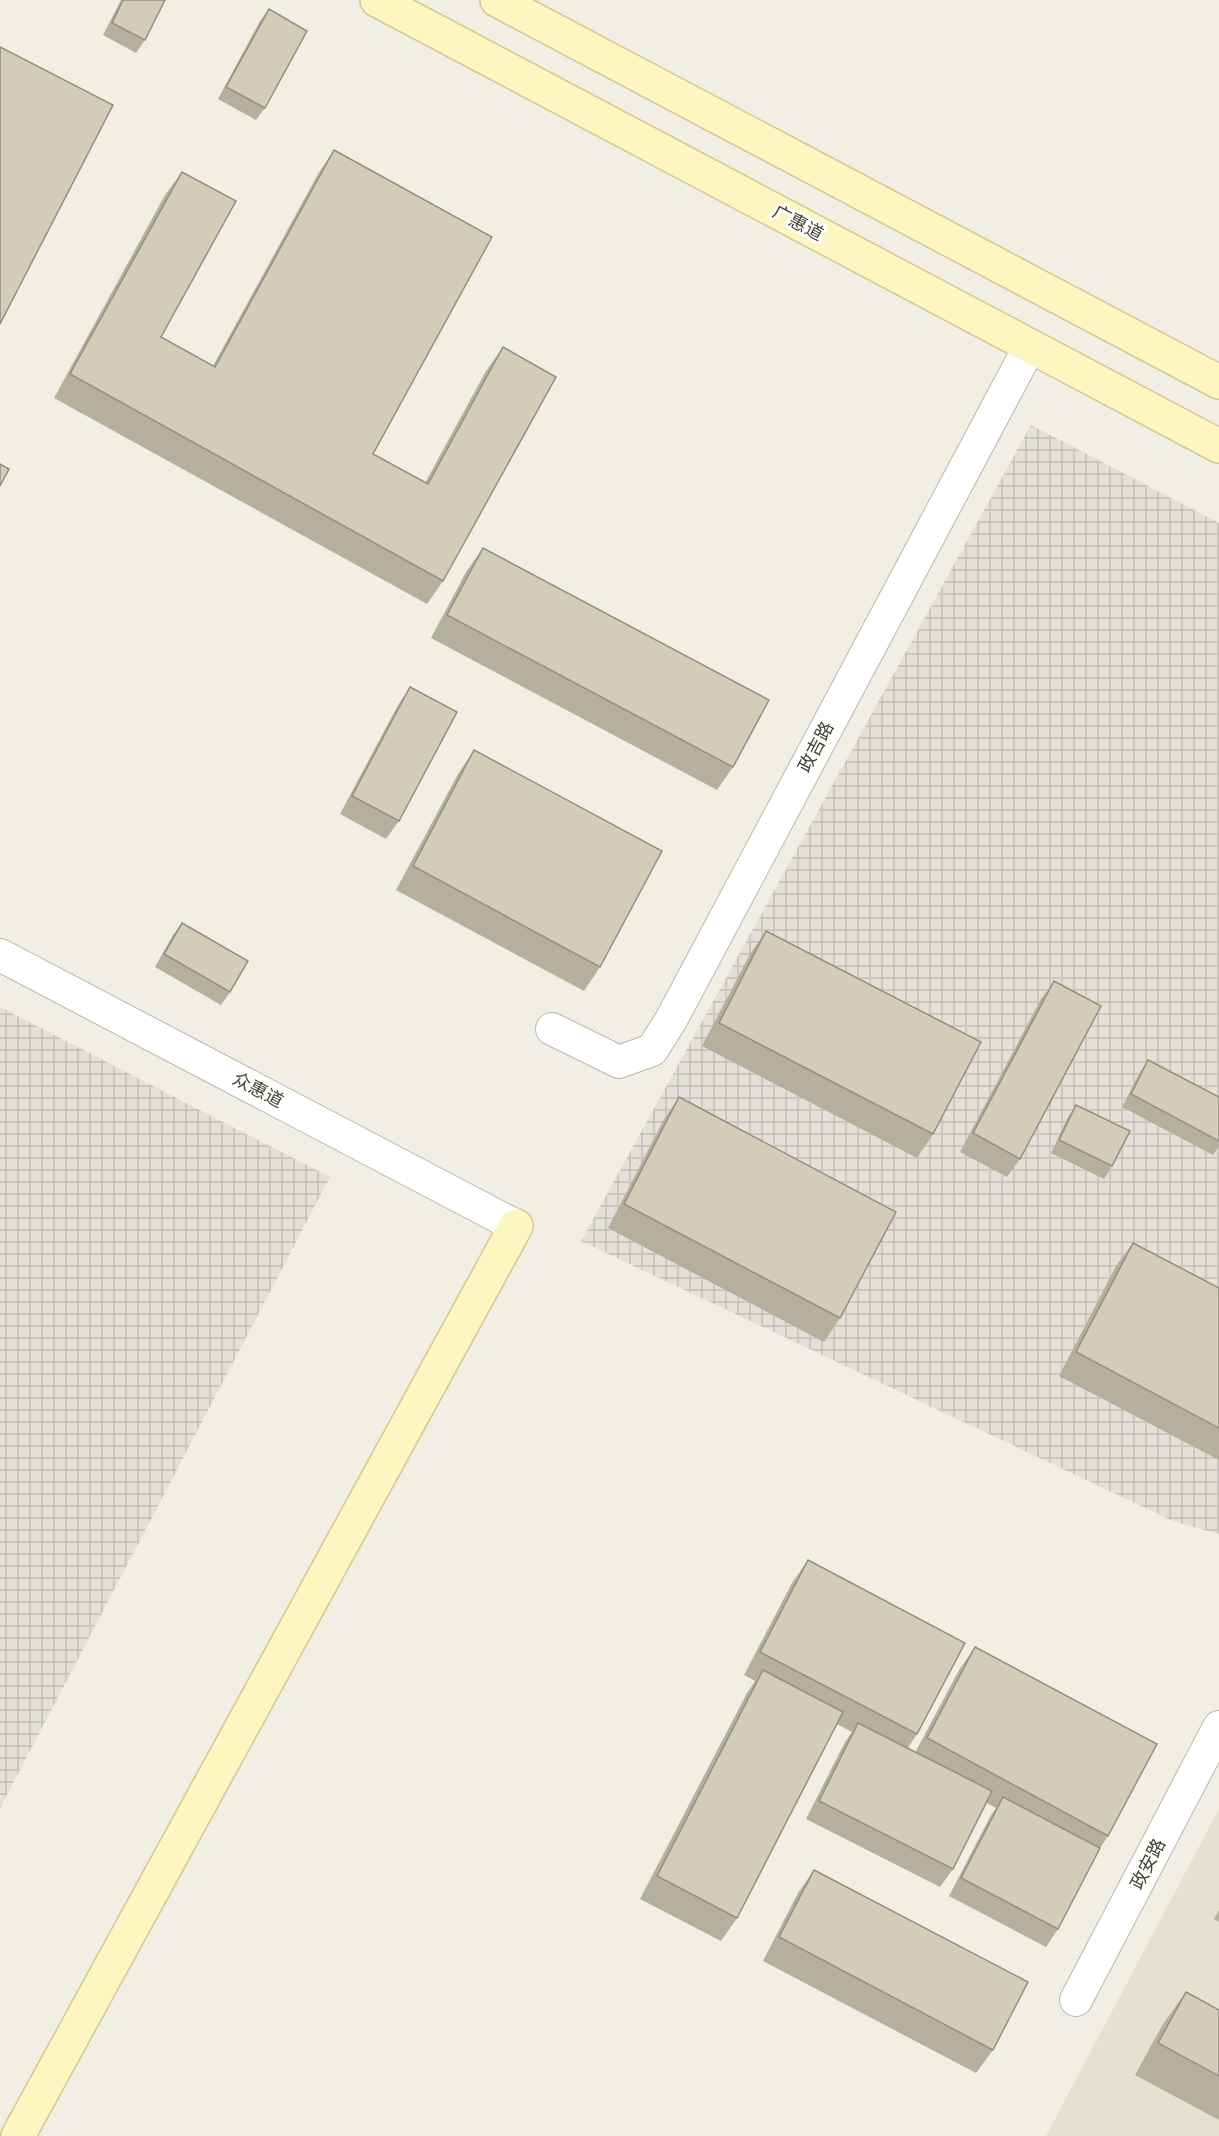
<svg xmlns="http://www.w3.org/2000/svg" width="1219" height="2136" font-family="Karla,'Noto Sans SC',sans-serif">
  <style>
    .residential { fill: #e5e1d1 }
    .industrial { fill: url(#industrial-grid) }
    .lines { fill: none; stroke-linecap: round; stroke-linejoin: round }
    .street-casing { stroke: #bdb7a6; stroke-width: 34 }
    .secondary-casing { stroke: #d2c892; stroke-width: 36 }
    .street { stroke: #fff; stroke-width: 32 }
    .secondary { stroke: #fef6c0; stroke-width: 33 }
    .wall { fill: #b5af9e }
    .building { fill: #d3ccb8; stroke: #948f81; stroke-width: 1.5 }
    .labels { text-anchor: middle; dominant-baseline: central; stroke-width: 6; stroke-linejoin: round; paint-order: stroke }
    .street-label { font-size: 18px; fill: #433f33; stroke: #fff }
  </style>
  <defs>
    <pattern id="industrial-grid" width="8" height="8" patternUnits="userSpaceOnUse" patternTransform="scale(1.5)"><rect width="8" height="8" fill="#e3e0d8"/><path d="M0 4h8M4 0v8" fill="none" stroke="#c4c1ba"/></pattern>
  </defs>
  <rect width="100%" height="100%" fill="#f1efe3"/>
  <polygon class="residential" points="1219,1809 1219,2136 1046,2136"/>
  <g class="industrial">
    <polygon points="1031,425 1219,523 1219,1534 1175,1522 581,1241"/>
    <polygon points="0,1007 330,1177 0,1808"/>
  </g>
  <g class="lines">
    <g class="street-casing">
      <g id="street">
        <polyline points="0,955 516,1226"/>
        <polyline points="552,1029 619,1062 652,1050 671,1020 1030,346"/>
        <polyline points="1076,2000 1219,1727"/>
      </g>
    </g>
    <g class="secondary-casing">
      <g id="secondary">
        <polyline points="377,0 1219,446"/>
        <polyline points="497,0 1219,382"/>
        <polyline points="18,2136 516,1226"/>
      </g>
    </g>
    <use href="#street" class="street"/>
    <use href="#secondary" class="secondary"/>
  </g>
  <g class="wall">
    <polygon points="121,0 165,0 145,40 136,53 103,35"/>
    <polygon points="269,9 265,108 256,120 218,99 260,21"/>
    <polygon points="334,150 373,454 425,483 486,371 503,347 443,581 427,604 54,398 165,195 182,172 161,337 213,366 318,174"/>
    <polygon points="483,548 733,767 717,790 431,638 466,572"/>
    <polygon points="410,687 399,821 386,839 340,814 398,705"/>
    <polygon points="474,750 600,967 584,991 396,890 458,774"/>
    <polygon points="182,923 230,992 221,1005 155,967 173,935"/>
    <polygon points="766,931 933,1134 917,1158 702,1046 750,954"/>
    <polygon points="1054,981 1020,1159 1007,1177 960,1152 1041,999"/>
    <polygon points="1148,1060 1219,1097 1219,1146 1213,1155 1122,1107 1140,1072"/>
    <polygon points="679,1097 840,1318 824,1342 608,1228 663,1121"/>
    <polygon points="1076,1105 1112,1166 1104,1179 1051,1153 1068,1117"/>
    <polygon points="1133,1243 1219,1288 1219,1460 1059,1376 1116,1266"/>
    <polygon points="808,1560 917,1734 907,1749 915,1753 959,1670 975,1647 1108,1836 1100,1848 1058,1929 1046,1947 949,1896 991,1815 996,1808 987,1803 953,1869 940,1887 806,1819 845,1742 852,1732 837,1724 737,1918 721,1941 640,1899 747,1693 755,1681 744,1675 792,1583"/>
    <polygon points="814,1870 993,2050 976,2073 763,1961 798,1893"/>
    <polygon points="1219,1910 1219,1922 1214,1919"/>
    <polygon points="1186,1992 1219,2010 1219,2120 1135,2075 1163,2024"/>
  </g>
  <g class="building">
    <polygon points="123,0 165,0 145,40 112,23"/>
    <polygon points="269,9 307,31 265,108 226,87"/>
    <polygon points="0,47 113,105 0,324"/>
    <polygon points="334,150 492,237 373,454 428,484 503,347 556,377 443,581 70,374 182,172 236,201 161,337 215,367"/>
    <polygon points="0,464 9,469 0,486"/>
    <polygon points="483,548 769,700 733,767 447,615"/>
    <polygon points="410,687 457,712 399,821 352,796"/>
    <polygon points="474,750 662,851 600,967 413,866"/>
    <polygon points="182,923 248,961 230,992 164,954"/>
    <polygon points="766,931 981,1042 933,1134 719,1023"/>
    <polygon points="1054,981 1101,1006 1020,1159 973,1133"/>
    <polygon points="1148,1060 1219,1097 1219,1141 1131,1094"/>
    <polygon points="679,1097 896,1212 840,1318 624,1204"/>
    <polygon points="1076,1105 1130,1131 1112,1166 1059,1140"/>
    <polygon points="1133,1243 1219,1288 1219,1428 1076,1352"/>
    <polygon points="808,1560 965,1643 917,1734 760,1652"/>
    <polygon points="975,1647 1157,1744 1108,1836 927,1738"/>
    <polygon points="763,1670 843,1712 737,1918 657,1876"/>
    <polygon points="858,1723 992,1791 953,1869 819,1801"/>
    <polygon points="1003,1797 1100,1848 1058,1929 961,1878"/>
    <polygon points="814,1870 1028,1982 993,2050 779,1937"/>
    <polygon points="1186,1992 1219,2010 1219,2076 1158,2043"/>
  </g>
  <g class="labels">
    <g class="street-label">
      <text transform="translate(798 223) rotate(28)">广惠道</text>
      <text transform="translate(816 747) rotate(-62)">政吉路</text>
      <text transform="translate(258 1090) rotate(28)">众惠道</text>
      <text transform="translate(1148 1864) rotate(-63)">政安路</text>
    </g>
  </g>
</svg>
